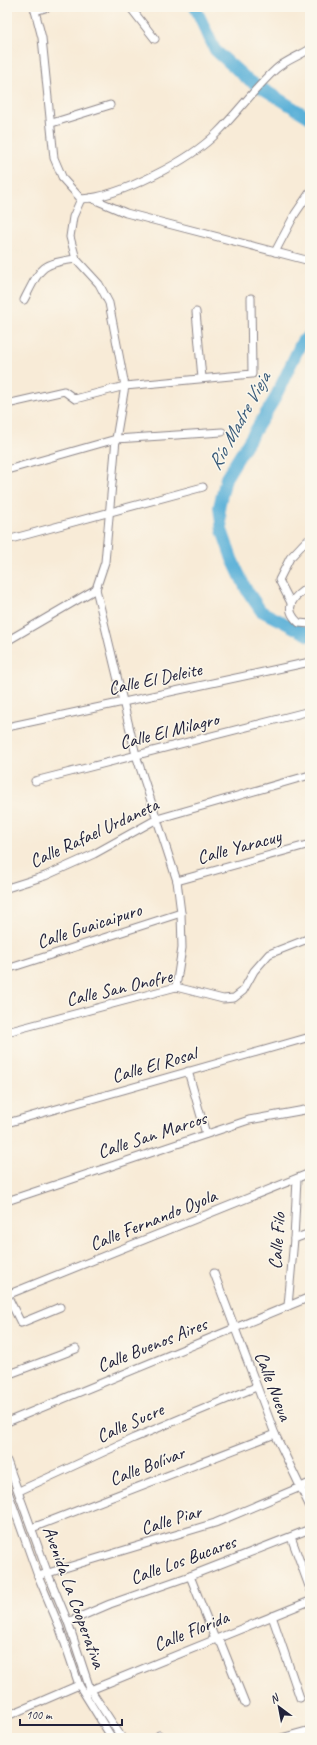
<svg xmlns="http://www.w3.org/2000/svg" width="317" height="1745" font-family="Caveat,sans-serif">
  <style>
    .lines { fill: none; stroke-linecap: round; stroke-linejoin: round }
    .river { stroke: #5cb1d8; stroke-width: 12 }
    .minor-casing { stroke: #8d8689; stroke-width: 9 }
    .minor { stroke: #fff; stroke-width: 7 }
    .labels { text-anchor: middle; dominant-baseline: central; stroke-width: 3; stroke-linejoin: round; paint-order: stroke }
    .street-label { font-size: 19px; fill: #22223b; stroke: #fbf7ec }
    .water-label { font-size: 20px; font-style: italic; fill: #395b7a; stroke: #fbf7ec }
  </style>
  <rect width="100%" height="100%" fill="#fbf7ec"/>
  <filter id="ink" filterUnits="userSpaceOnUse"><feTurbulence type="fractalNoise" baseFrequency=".025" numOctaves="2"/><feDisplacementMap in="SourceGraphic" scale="8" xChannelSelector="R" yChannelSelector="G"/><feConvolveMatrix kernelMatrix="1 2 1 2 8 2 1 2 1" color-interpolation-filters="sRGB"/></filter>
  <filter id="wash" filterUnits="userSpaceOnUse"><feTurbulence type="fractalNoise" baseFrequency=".012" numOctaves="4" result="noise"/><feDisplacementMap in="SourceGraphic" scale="16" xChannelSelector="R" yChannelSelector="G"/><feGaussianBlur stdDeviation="0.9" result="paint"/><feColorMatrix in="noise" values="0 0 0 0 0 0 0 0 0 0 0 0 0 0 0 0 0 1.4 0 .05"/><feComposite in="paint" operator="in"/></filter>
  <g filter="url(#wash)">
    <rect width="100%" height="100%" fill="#f8ebd7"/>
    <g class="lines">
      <g class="river">
        <polyline points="195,7 215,50 247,79 310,118"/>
        <polyline points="310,335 302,341 274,400 226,478 219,507 222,530 232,559 246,589 261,611 310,636"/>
      </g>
    </g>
  </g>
  <g filter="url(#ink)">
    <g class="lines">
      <g class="minor-casing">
        <g id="minor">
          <path d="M34 7 42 38 54 158 63 179 81 199C120 197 191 160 218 132 238 112 255 88 276 69 285 61 299 56 310 49"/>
          <polyline points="130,7 155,39"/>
          <polyline points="35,11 49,7"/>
          <polyline points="52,123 110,105"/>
          <polyline points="91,198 126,213 310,261"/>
          <polyline points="81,199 73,217 70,237 76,259 99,284 109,303 125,386 116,439 105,562 96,589 136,755 177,881 181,913 182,948 176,987"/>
          <polyline points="275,252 295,214 310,192"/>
          <path d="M24 300C40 269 40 263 76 259"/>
          <polyline points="196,312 202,378"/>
          <polyline points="7,404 64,391 75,399 125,386 252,374 251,298"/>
          <polyline points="7,470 116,439 222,432"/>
          <polyline points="7,540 203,487"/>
          <path d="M310 586C295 595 281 607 299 623L310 624"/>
          <polyline points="291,603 279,580 290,558 306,541"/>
          <polyline points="7,641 96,589"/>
          <polyline points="7,727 310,662"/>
          <polyline points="35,781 310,711"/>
          <polyline points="177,881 310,844"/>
          <polyline points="7,888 45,876 94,854 157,819 310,775"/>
          <polyline points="7,969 181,913"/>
          <polyline points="7,1032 176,987 223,999 234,998 243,991 254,971 269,954 310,938"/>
          <polyline points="188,1071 206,1134"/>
          <polyline points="7,1123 310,1037"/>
          <polyline points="7,1201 249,1120 310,1109"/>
          <polyline points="294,1239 310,1233"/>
          <polyline points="214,1273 275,1434 310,1507"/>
          <polyline points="7,1295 310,1173"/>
          <polyline points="7,1295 21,1323 60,1307"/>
          <polyline points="288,1306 294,1239 297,1179"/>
          <polyline points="7,1375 76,1349"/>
          <polyline points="7,1422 310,1297"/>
          <polyline points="7,1461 48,1574 68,1622 90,1689 122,1738"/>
          <polyline points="7,1489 38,1576 59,1626 79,1685 112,1738"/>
          <polyline points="19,1491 134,1438 256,1387"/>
          <polyline points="32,1528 275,1434"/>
          <polyline points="291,1537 310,1589"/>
          <polyline points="38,1576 215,1523 310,1483"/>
          <polyline points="190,1576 215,1639 221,1643 245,1703"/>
          <polyline points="272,1616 300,1698"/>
          <polyline points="68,1622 110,1604 190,1576 310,1529"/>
          <polyline points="88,1691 310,1601"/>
          <polyline points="7,1716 79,1685"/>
          <polyline points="159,1735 161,1738"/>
          <polyline points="281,1738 310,1730"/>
        </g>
      </g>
      <use href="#minor" class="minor"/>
    </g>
  </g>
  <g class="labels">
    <g class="street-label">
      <text transform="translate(155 679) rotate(-12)">Calle El Deleite</text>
      <text transform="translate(169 731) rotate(-14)">Calle El Milagro</text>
      <text transform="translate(94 833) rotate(-25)">Calle Rafael Urdaneta</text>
      <text transform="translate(239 847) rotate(-15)">Calle Yaracuy</text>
      <text transform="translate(89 926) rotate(-18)">Calle Guaicaipuro</text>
      <text transform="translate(119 988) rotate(-13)">Calle San Onofre</text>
      <text transform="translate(154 1065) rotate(-16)">Calle El Rosal</text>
      <text transform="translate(152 1135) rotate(-18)">Calle San Marcos</text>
      <text transform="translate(153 1220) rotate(-22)">Calle Fernando Oyola</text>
      <text transform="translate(277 1241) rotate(-86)">Calle Filo</text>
      <text transform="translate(152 1345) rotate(-22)">Calle Buenos Aires</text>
      <text transform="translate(273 1386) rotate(69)">Calle Nueva</text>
      <text transform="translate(130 1423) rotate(-24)">Calle Sucre</text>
      <text transform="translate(147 1466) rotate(-21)">Calle Bolívar</text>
      <text transform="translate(171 1520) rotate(-17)">Calle Piar</text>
      <text transform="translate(183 1560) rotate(-20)">Calle Los Bucares</text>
      <text transform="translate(74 1597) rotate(70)">Avenida La Cooperativa</text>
      <text transform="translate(191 1631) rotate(-22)">Calle Florida</text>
    </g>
    <g class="water-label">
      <text transform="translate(239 421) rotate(-61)">Río Madre Vieja</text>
    </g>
  </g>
  <rect width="317" height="1745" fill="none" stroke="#fbf7ec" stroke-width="24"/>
  <g transform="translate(279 1707) rotate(328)" stroke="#fbf7ec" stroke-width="3" paint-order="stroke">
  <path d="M0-3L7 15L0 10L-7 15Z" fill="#22223b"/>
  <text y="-6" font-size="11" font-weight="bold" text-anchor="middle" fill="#22223b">N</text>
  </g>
  <path d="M20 1719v6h102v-6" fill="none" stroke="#22223b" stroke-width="2"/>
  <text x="26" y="1719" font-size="12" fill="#22223b" stroke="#fbf7ec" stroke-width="3" paint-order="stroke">100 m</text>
</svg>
